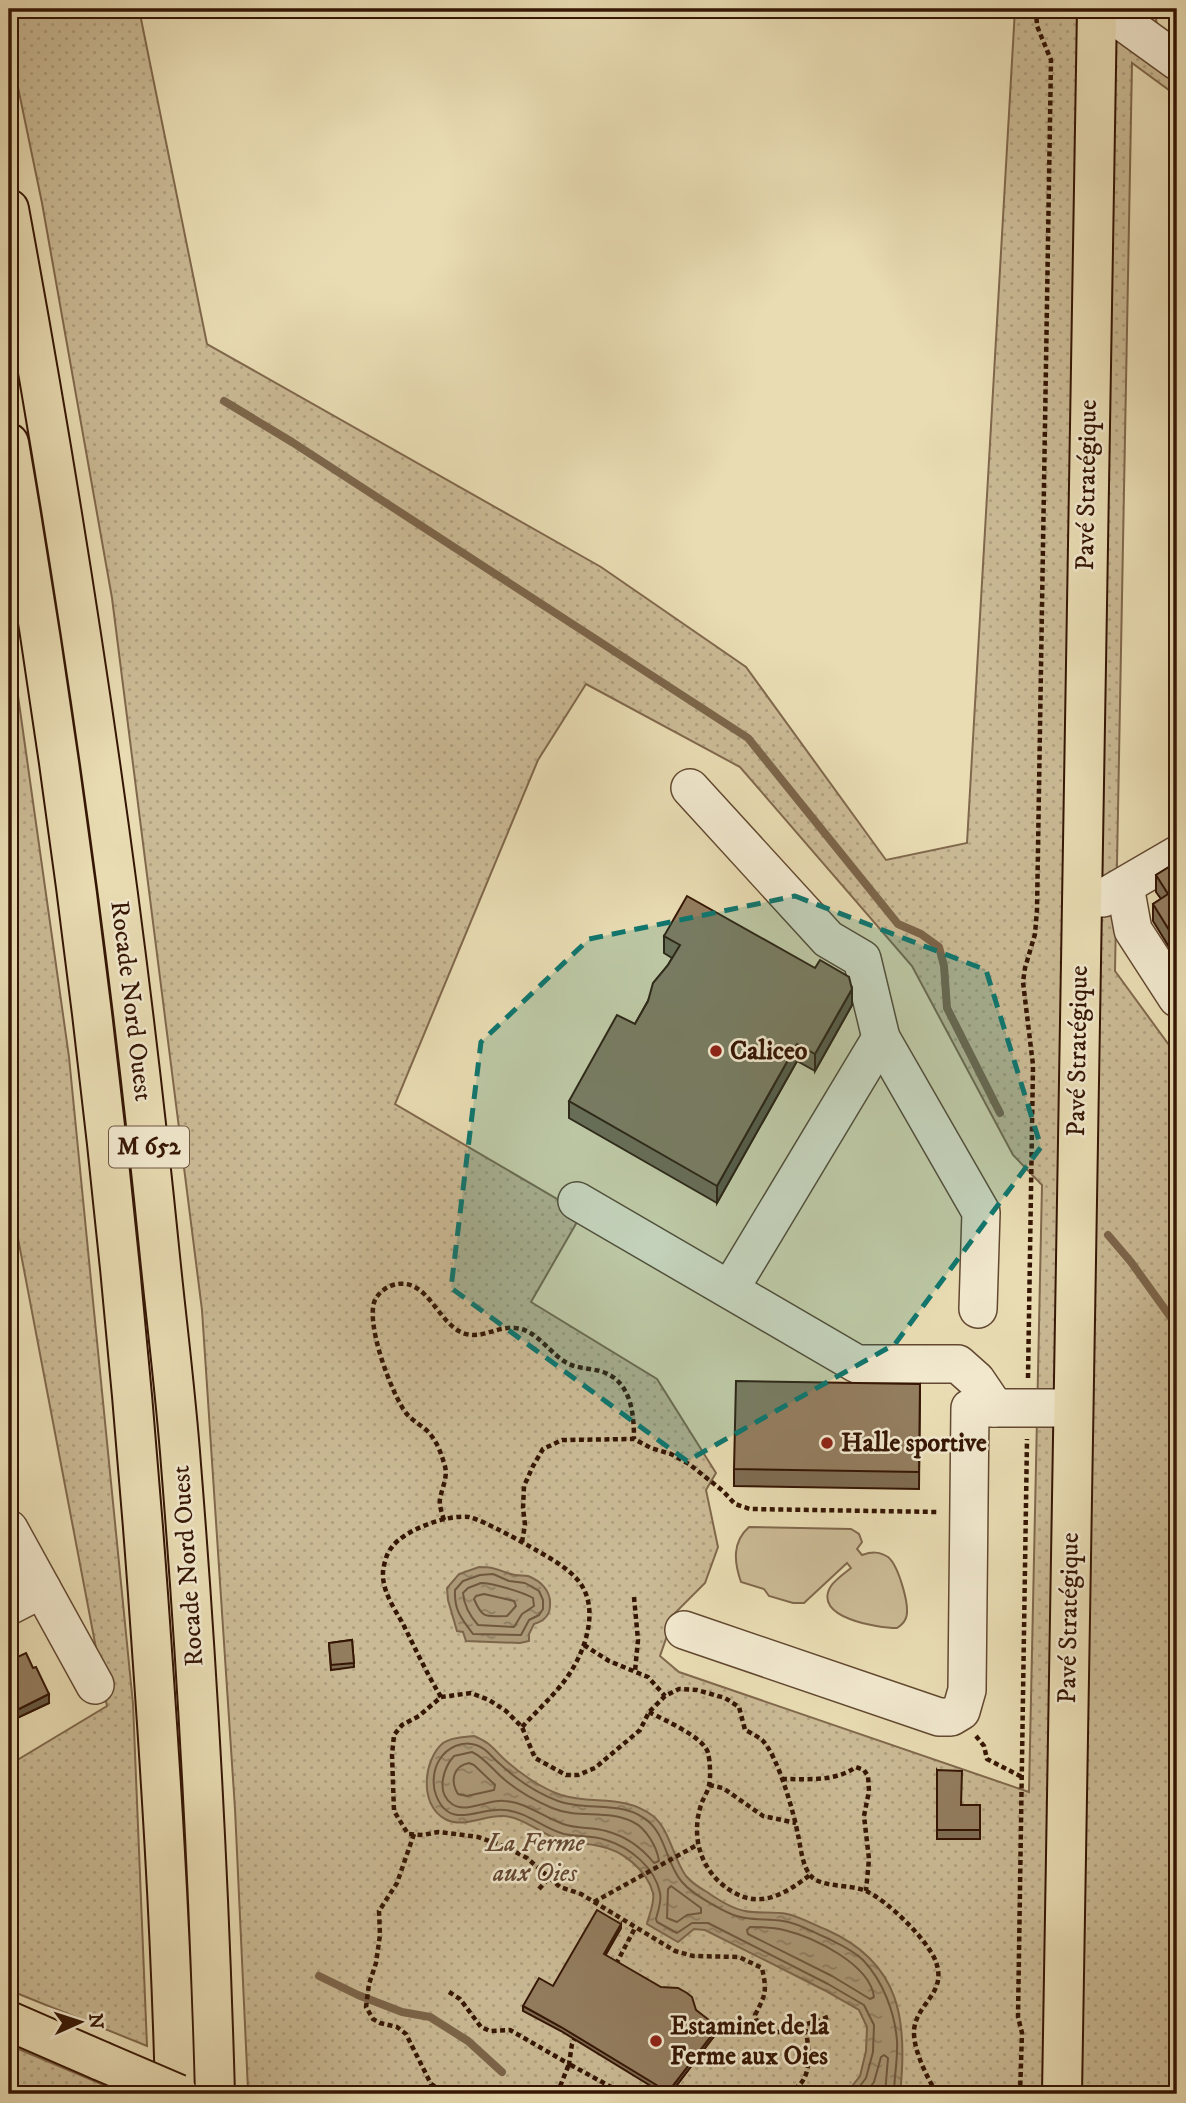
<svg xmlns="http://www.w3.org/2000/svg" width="1186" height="2103" font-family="'IM FELL DW Pica',serif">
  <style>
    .grass { fill: url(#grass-dots); stroke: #80684c; stroke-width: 2; fill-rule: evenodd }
    .garden { fill: #caba95; stroke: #80684c; stroke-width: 2 }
    .water { fill: url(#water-ripples); stroke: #7c654a; stroke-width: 2 }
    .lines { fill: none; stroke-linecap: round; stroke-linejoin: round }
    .shore { stroke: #70583e; stroke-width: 2 }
    .stream { stroke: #7c654a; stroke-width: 8 }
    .minor-casing { stroke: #624830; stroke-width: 40 }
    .major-casing { stroke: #351604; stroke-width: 42 }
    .highway-casing { stroke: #351604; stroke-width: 42 }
    .path { stroke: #351604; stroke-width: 4.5; stroke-dasharray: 5 3.5; stroke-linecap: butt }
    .minor { stroke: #f1e8ce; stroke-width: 37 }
    .major { stroke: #e9dcb3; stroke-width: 38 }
    .highway { stroke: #e9dcb3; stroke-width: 38 }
    .major-bridge-casing { stroke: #351604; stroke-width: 42; stroke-linecap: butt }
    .major-bridge { stroke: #e9dcb3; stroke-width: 38 }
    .wall { fill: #7e6c52; stroke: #351604; stroke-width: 2 }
    .shaded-wall { fill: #675842; stroke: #351604; stroke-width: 2 }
    .building { fill: #937d5f; stroke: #351604; stroke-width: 2 }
    .marked { fill: #0f766e; fill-opacity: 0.2; stroke: #0f766e; stroke-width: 5; stroke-dasharray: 14 9; stroke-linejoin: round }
    .poi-dot { fill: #8f2418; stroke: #f1e8ce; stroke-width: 2.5 }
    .labels { text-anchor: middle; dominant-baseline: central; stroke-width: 5; stroke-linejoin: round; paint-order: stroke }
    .shield { fill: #f1e8ce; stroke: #6d5541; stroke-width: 2 }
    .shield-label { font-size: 24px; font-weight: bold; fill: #351604 }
    .street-label { font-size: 26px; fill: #351604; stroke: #f1e8ce }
    .poi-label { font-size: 26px; font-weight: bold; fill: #351604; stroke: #f1e8ce; text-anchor: start }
    .park-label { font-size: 26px; font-style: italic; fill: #624730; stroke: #f1e8ce }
  </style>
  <defs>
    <pattern id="grass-dots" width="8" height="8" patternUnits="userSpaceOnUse" patternTransform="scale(1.75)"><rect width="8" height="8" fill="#caba95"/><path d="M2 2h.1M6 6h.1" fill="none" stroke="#ae9f7f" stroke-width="1.8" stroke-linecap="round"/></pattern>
    <pattern id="water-ripples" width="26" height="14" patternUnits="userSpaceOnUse" patternTransform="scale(1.75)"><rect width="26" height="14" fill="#ac9978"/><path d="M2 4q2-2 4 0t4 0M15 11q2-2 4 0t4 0" fill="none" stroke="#8d7c60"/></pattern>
  </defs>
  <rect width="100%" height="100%" fill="#e9dcb3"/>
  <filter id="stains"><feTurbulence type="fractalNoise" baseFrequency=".00286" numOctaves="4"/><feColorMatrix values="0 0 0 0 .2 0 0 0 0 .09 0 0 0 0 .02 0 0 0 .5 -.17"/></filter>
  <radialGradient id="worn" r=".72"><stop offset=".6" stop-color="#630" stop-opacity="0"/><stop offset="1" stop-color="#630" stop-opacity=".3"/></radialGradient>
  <g class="grass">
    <path d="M9 9H139L207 344 601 567 746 667 886 860 967 843 1015 9H1154L1157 24 1177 39V96L1132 63 1115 971 1177 1056V1238L1169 1243 1177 1255V2094H257L248 2090 235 1809 202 1310 112 598 42 203 9 44ZM586 684 740 767 912 966 1013 1155 1042 1185 1029 1792 679 1672 660 1656 675 1613 705 1583 718 1547 706 1490 716 1473 657 1379 531 1302 577 1222 569 1206 395 1104 538 760Z"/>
    <polygon points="9,632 69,1057 93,1301 133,1704 147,2046 9,1990 9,1765 107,1706 9,1191"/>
    <polygon points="9,2045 125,2094 9,2094"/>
  </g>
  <path class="garden" d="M749 1527 851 1529 859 1534 862 1542 857 1549 862 1555C871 1552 879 1551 888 1557 898 1565 912 1609 905 1620 903 1624 900 1626 897 1628 879 1628 811 1618 831 1586 835 1580 845 1573 851 1568L847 1563 804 1603H793L769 1596 764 1589 741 1582C734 1562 732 1542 749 1527Z"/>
  <g class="water">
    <path d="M479 1567C497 1567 496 1570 511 1574 517 1576 523 1575 528 1576 541 1581 551 1591 550 1605 550 1616 544 1621 534 1624L529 1634V1641L520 1643 466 1641 463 1632 457 1631 448 1600 447 1588 459 1574Z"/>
    <path d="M474 1736C490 1743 491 1746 503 1758 519 1773 541 1788 561 1795 593 1805 624 1794 653 1816 670 1830 673 1858 686 1876 691 1882 700 1888 707 1892 717 1899 733 1909 745 1911 758 1914 773 1911 787 1914 801 1917 814 1925 827 1930 901 1963 908 2021 900 2094H839L849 2090 860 2076 866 2051 867 2027 859 2010 824 1990 705 1930 694 1929 678 1942 647 1924C649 1915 655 1902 653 1893 647 1870 622 1850 599 1846 587 1843 574 1844 562 1841 542 1835 524 1817 503 1816 484 1815 464 1829 445 1819 419 1805 423 1760 443 1743 451 1737 465 1737 474 1736Z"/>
  </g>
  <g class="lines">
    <g class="shore">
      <path d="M480 1575 493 1574 509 1581 525 1583 539 1591 543 1600V1609L539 1615 529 1620 521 1635 473 1634C462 1619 454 1611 455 1590L463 1581Z"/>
      <path d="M481 1583C492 1583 523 1592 533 1598L534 1606 522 1614 514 1627 478 1625C470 1616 464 1606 463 1593L468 1588Z"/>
      <path d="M484 1594 514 1601 516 1606 507 1616C486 1616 483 1620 474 1599L476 1596Z"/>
      <path d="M472 1752C485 1758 494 1771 505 1780 519 1792 536 1801 552 1808 578 1819 608 1809 633 1822 646 1828 657 1847 659 1861L654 1863C642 1848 625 1836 606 1831 592 1827 577 1829 563 1824 543 1817 526 1802 504 1801 489 1799 466 1814 452 1804 435 1792 444 1767 454 1756Z"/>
      <path d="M469 1763 474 1765 495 1785 494 1790 467 1796 458 1794C450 1781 453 1766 469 1763Z"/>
      <polygon points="671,1886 701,1908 701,1913 687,1915 677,1922 667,1918 668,1889"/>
      <path d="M750 1927C761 1927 773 1927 784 1930 813 1937 870 1964 874 1997L870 1999 832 1976 748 1934 747 1930Z"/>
      <path d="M854 2094 866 2078 873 2052 874 2025 864 2005 828 1984 708 1923H692L677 1933 657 1922 656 1919C658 1911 662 1901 660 1893 655 1867 629 1847 606 1840 592 1835 577 1837 564 1834 543 1828 527 1812 505 1810 480 1806 450 1832 436 1795 432 1785 433 1769 440 1759 447 1748 462 1740 476 1745 487 1748 491 1757 500 1764 516 1779 537 1793 558 1801 587 1812 624 1799 649 1822 666 1837 667 1865 682 1882 692 1894 730 1917 746 1918 758 1920 770 1919 783 1921 798 1923 813 1932 827 1938 839 1944 853 1950 863 1960 883 1981 895 2013 897 2041 898 2059 894 2077 894 2094"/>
      <polyline points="865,2094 874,2082 881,2057 884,2055 888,2058 885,2094"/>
    </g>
    <g class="stream">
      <polyline points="224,401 292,442 748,738 898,924 921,934 939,947 944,966 947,1008 1000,1113"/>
      <polyline points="1108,1235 1131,1262 1177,1326"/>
      <polyline points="319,1976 358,1995 402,2012 430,2017 468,2041 502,2072"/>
    </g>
    <g class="minor-casing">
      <g id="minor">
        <polyline points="1105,9 1177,61"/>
        <polyline points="690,788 828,939 862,959 881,1038 730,1289"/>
        <polyline points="1125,886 1133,930 1177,998"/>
        <polyline points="1103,898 1177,855"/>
        <polyline points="881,1038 981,1212 978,1309"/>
        <polyline points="577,1201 857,1364 958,1364 976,1380 995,1408"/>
        <polyline points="9,1529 95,1685"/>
        <polyline points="9,1606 42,1589"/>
        <polyline points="684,1630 939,1717 951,1717 961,1711 967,1690 970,1408 1073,1408"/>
      </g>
    </g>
    <g class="major-casing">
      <g id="major">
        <polyline points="9,2021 101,2061"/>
        <polyline points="1062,2094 1097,9"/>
      </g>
    </g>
    <g class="highway-casing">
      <g id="highway">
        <path d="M9 209C73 556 125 905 160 1257 167 1326 176 1396 181 1465 198 1675 209 1885 215 2094"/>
        <path d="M9 443C74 824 120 1208 148 1594 160 1761 171 1927 175 2094"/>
      </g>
    </g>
    <g class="path">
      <polyline points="1028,1378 1033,1065 1023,982 1025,968 1035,934 1037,910 1051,60 1037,26 1036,9"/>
      <path d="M444 1520C442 1513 439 1506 440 1499 442 1487 449 1476 444 1463 441 1453 437 1442 430 1434 424 1426 413 1422 406 1413 392 1395 363 1319 376 1298 380 1292 386 1287 393 1285 427 1275 437 1323 463 1333 482 1340 496 1326 515 1328 536 1329 549 1353 567 1363 578 1369 591 1368 603 1372 631 1382 634 1413 634 1439"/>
      <polyline points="522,1542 525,1525 523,1508 524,1486 533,1466 543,1449 562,1440 634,1439 651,1448 671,1454 689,1464 723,1491 735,1504 750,1509 938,1512"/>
      <polyline points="634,1597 638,1640 635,1671"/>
      <polyline points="584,1645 609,1661 648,1677 665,1696"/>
      <path d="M441 1697C427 1674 416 1650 404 1626 395 1609 382 1592 383 1572 384 1564 386 1554 392 1547 404 1530 448 1514 469 1517 483 1520 522 1542 536 1550 550 1558 564 1566 575 1577 604 1606 584 1657 562 1684 550 1699 535 1713 522 1727"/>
      <path d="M649 1712C664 1720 704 1737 708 1753 710 1761 711 1777 709 1785 708 1792 703 1798 701 1805 690 1839 702 1874 733 1892 762 1909 786 1893 810 1875"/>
      <polyline points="976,1736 984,1746 987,1759 1022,1777"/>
      <path d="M782 1779C807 1779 835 1782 856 1767L864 1770 868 1776 869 1791 864 1816 869 1859 866 1891"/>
      <polyline points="709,1785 723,1788 763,1816 796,1823"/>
      <polyline points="414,1834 397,1883 379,1911 380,1935 376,1963 369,1984 366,2007 373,2019 380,2023 397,2027 406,2034 431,2084 447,2094"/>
      <polyline points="539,1889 549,1878"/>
      <polyline points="594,1902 697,1845"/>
      <polyline points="616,1964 635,1928"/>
      <polyline points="449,1992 460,1999 481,2027 490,2031 510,2030 569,2064 572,2044 576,2036"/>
      <path d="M828 2017 782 2032H768L758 2025 755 2015C766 1994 767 1991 762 1968L739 1957 693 1956 675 1951 581 1894 560 1887 527 1858 504 1846 478 1837 455 1834 438 1832 423 1835 408 1834 394 1811 392 1755 394 1735 402 1725 419 1716 441 1697 471 1693 489 1700 506 1711 522 1727 535 1758 566 1775H578L595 1768 640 1730 649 1712 665 1696 679 1689 697 1690 725 1698 739 1707 745 1730C751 1733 759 1737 763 1741 778 1757 794 1813 798 1835 801 1848 802 1866 811 1876 821 1888 851 1884 866 1891 888 1901 928 1940 936 1962 947 1994 917 2002 914 2030 913 2050 927 2077 937 2094"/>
      <polyline points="557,2094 569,2064 624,2094"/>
      <path d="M778 2094C783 2093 790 2092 794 2089 815 2077 808 2044 805 2025"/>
      <polyline points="1020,2094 1022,2033 1018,2017 1027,1439"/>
    </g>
    <use href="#minor" class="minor"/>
    <use href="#major" class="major"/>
    <use href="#highway" class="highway"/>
    <g class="major-bridge-casing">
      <polyline id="major-bridge" points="101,2061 178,2094"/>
    </g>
    <use href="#major-bridge" class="major-bridge"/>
  </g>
  <g class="wall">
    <polygon points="1177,862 1177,960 1153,921 1153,904 1161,899 1156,892 1156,875"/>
    <polygon points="664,936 852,1005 815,1071 797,1061 717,1203 569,1118 569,1101 635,1024 672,958 664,953"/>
    <polygon points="920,1384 919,1489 734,1486 734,1469"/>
    <polygon points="352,1640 354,1667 331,1670 329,1643"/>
    <polygon points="9,1661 33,1668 49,1703 13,1720 9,1711"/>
    <polygon points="937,1770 962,1805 980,1805 980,1839 937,1839"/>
    <polygon points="621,1928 605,1955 696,2010 718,2031 670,2094 664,2094 561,2031 523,2011 523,2006 553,1986"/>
  </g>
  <g class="shaded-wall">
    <polygon points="852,989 852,1005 815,1071 815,1054"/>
    <polygon points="797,1044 797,1061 717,1203 717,1186"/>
    <polygon points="49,1694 49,1703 13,1720 13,1712"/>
    <polygon points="621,1924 621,1928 604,1958 604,1954"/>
    <polygon points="718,2027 718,2031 670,2094 668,2094 668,2092"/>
  </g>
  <g class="building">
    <polygon points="1177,862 1177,943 1153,904 1168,894 1156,875"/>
    <polygon points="687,896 815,968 820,960 849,977 852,989 815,1054 797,1044 717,1186 569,1101 617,1015 635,1024 648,1001 653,983 668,965 680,945 664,936"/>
    <polygon points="736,1381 920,1384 919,1472 734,1469"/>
    <polygon points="352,1640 354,1663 331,1665 329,1643"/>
    <polygon points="26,1653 33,1668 36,1667 49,1694 13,1712 9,1703 9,1661"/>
    <polygon points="937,1770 962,1771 961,1805 980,1805 980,1830 937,1830"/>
    <polygon points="597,1910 621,1924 604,1954 661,1987 678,1988 687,1993 692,1997 696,2010 718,2027 668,2092 561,2027 523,2006 539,1978 553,1986"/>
  </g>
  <path class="marked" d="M795 896 986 970 1041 1147 895 1344 687 1461 451 1288 481 1042 589 939Z"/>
  <g class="poi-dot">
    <circle cx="716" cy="1051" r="7"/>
    <circle cx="827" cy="1443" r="7"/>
    <circle cx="656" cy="2041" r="7"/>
  </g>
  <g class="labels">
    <rect class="shield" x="109" y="1126.5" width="80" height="41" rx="5"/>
    <g class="shield-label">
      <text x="149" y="1147">M 652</text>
    </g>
    <g class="street-label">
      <text transform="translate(1087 485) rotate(-89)">Pavé Stratégique</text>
      <text transform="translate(131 1001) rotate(83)">Rocade Nord Ouest</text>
      <text transform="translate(1078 1051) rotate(-89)">Pavé Stratégique</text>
      <text transform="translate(188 1566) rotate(-94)">Rocade Nord Ouest</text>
      <text transform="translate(1069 1618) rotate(-89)">Pavé Stratégique</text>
    </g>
    <g class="poi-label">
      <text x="730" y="1051">Caliceo</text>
      <text x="841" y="1443">Halle sportive</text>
      <text x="670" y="2026">Estaminet de la<tspan x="670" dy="30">Ferme aux Oies</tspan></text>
    </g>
    <g class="park-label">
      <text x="535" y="1843">La Ferme<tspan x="535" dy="30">aux Oies</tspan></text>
    </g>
  </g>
  <rect width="1186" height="2103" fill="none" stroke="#e9dcb3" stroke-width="35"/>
  <rect x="10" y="10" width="1165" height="2082" fill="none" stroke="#351604" stroke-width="3.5"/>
  <rect x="18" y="18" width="1151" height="2068" fill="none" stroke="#351604" stroke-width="2"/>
  <g transform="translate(80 2022) rotate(87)" stroke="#f1e8ce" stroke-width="5" paint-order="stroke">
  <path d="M0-5L12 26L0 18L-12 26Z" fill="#351604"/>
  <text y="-10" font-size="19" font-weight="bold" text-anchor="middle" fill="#351604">N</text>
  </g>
  <rect width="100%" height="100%" filter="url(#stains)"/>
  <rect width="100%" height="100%" fill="url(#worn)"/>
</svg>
